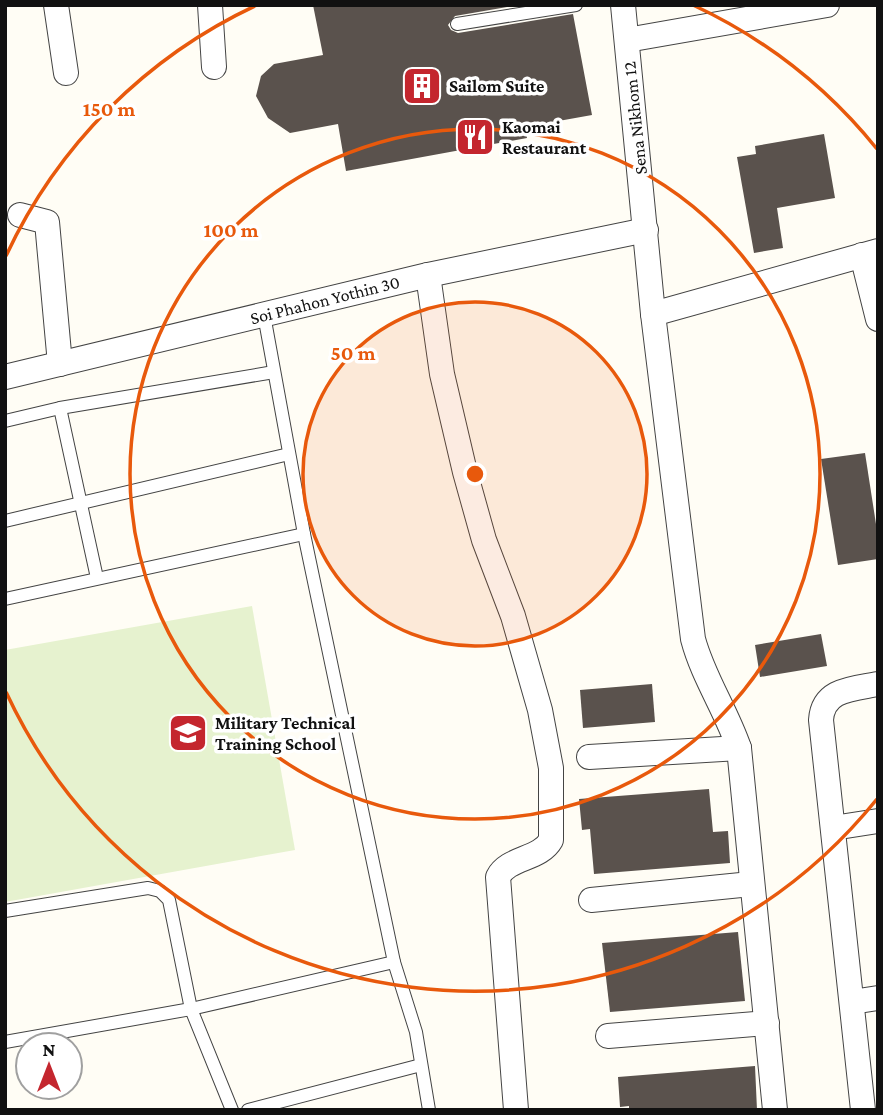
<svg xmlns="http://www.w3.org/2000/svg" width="883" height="1115" font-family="'Crimson Pro',serif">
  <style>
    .pitch { fill: #e6f2cf }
    .building { fill: #5a524d }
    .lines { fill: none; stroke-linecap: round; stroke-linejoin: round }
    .lane-casing { stroke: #444; stroke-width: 14 }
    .street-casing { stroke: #444; stroke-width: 26 }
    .lane { stroke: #fff; stroke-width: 12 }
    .street { stroke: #fff; stroke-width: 24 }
    .ring { fill: none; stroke: #e8590c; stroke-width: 3.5 }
    .labels { text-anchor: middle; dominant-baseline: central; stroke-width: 7; stroke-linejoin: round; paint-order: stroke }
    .poi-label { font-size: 18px; font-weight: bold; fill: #111; stroke: #fff; text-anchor: start }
    .street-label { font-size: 18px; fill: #111; stroke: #fff }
    .centre { fill: #e8590c; stroke: #fff; stroke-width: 3.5 }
    .ring-label { font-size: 21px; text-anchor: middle; font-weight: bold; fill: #e8590c; stroke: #fff; stroke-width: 7; stroke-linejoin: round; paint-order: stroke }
  </style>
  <rect width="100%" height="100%" fill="#fffdf5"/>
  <polygon class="pitch" points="252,606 295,850 5,902 5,650"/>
  <g class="building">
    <polygon points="313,5 519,5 455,16 448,25 451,30 458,33 573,14 592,115 525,127 527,138 346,171 338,124 290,133 268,118 256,96 261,76 274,64 323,55"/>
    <polygon points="824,134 835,198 777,208 783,248 754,253 737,157 756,154 755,146"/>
    <polygon points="865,453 878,537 878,559 838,565 821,459"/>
    <polygon points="821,634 827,666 760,677 755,645"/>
    <polygon points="652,684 655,722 583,728 580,690"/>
    <polygon points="709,789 713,832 728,831 730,863 594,874 590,829 582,830 579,799"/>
    <polygon points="738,932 745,1001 610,1012 602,943"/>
    <polygon points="755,1066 757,1110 629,1110 629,1106 620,1107 618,1077"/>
  </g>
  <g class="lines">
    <g class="lane-casing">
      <g id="lane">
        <polyline points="457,24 576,5"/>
        <polyline points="264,315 304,534 394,962 416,1032 429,1110"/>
        <polyline points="60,408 97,578"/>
        <polyline points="5,421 60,408 274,372"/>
        <polyline points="5,521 289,454"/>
        <polyline points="5,599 304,534"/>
        <polyline points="5,911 148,888 160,891 169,900 191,1009 232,1110"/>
        <polyline points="5,1042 191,1009 394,962"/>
        <polyline points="248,1110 421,1065"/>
      </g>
    </g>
    <g class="street-casing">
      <g id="street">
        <polyline points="56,5 66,73"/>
        <polyline points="210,5 214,67"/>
        <path d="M623 5 653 314 693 639C703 677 726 710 739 748L775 1110"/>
        <polyline points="627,40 827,5"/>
        <polyline points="20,215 47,222 60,364"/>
        <polyline points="862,255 878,319"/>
        <path d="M428 275 442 374 465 472 484 540 513 616 540 710 551 768V840C540 860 508 857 498 877L516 1110"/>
        <polyline points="653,314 878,251"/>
        <polyline points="5,377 428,275 646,230"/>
        <polyline points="589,757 739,748"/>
        <polyline points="833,828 878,821"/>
        <polyline points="591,900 751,884"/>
        <polyline points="852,1002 878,998"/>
        <polyline points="608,1036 767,1023"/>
        <path d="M863 1110 821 720C823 689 852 689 878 684"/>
      </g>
    </g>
    <use href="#lane" class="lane"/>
    <use href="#street" class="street"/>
  </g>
  <circle cx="475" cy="474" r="172" fill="#e8590c" fill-opacity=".12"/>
  <g class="ring">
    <circle cx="475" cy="474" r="172"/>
    <circle cx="475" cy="474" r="345"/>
    <path d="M877 799A517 517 0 0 1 6 692M6 256A517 517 0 0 1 257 5M693 5A517 517 0 0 1 877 149"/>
  </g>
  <defs>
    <g id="building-square" transform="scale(2.0125)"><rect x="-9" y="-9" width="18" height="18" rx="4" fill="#c4262e" stroke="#fff"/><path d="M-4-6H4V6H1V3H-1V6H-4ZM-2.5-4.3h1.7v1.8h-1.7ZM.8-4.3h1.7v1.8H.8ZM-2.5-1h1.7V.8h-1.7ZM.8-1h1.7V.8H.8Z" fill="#fff"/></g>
    <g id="restaurant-square" transform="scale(2.0125)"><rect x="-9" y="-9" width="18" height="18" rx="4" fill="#c4262e" stroke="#fff"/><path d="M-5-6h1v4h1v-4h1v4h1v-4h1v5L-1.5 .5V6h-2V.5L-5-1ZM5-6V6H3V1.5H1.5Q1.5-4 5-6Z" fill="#fff"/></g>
    <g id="university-square" transform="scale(2.0125)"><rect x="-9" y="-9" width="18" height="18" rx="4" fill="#c4262e" stroke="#fff"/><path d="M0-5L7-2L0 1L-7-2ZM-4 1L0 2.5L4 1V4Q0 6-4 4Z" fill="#fff"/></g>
  </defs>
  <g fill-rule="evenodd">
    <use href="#building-square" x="422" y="86"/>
    <use href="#restaurant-square" x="475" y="137"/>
    <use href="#university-square" x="188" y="733"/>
  </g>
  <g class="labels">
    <g class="poi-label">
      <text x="449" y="86">Sailom Suite</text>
      <text x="502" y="127">Kaomai<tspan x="502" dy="21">Restaurant</tspan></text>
      <text x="215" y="723">Military Technical<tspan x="215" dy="21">Training School</tspan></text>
    </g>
    <g class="street-label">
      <text transform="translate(635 118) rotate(-96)">Sena Nikhom 12</text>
      <text transform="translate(325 300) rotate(-14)">Soi Phahon Yothin 30</text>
    </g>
  </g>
  <circle cx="475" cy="474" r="10" class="centre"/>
  <g class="ring-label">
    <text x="109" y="116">150 m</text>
    <text x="231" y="237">100 m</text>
    <text x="353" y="360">50 m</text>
  </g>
  <rect width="883" height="1115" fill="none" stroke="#111111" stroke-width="14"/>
  <g transform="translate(49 1066)"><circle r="33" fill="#ffffff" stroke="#a0a0a0" stroke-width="2"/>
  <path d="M0-5L12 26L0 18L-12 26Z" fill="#c4262e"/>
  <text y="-10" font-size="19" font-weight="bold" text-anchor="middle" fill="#111111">N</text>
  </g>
</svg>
